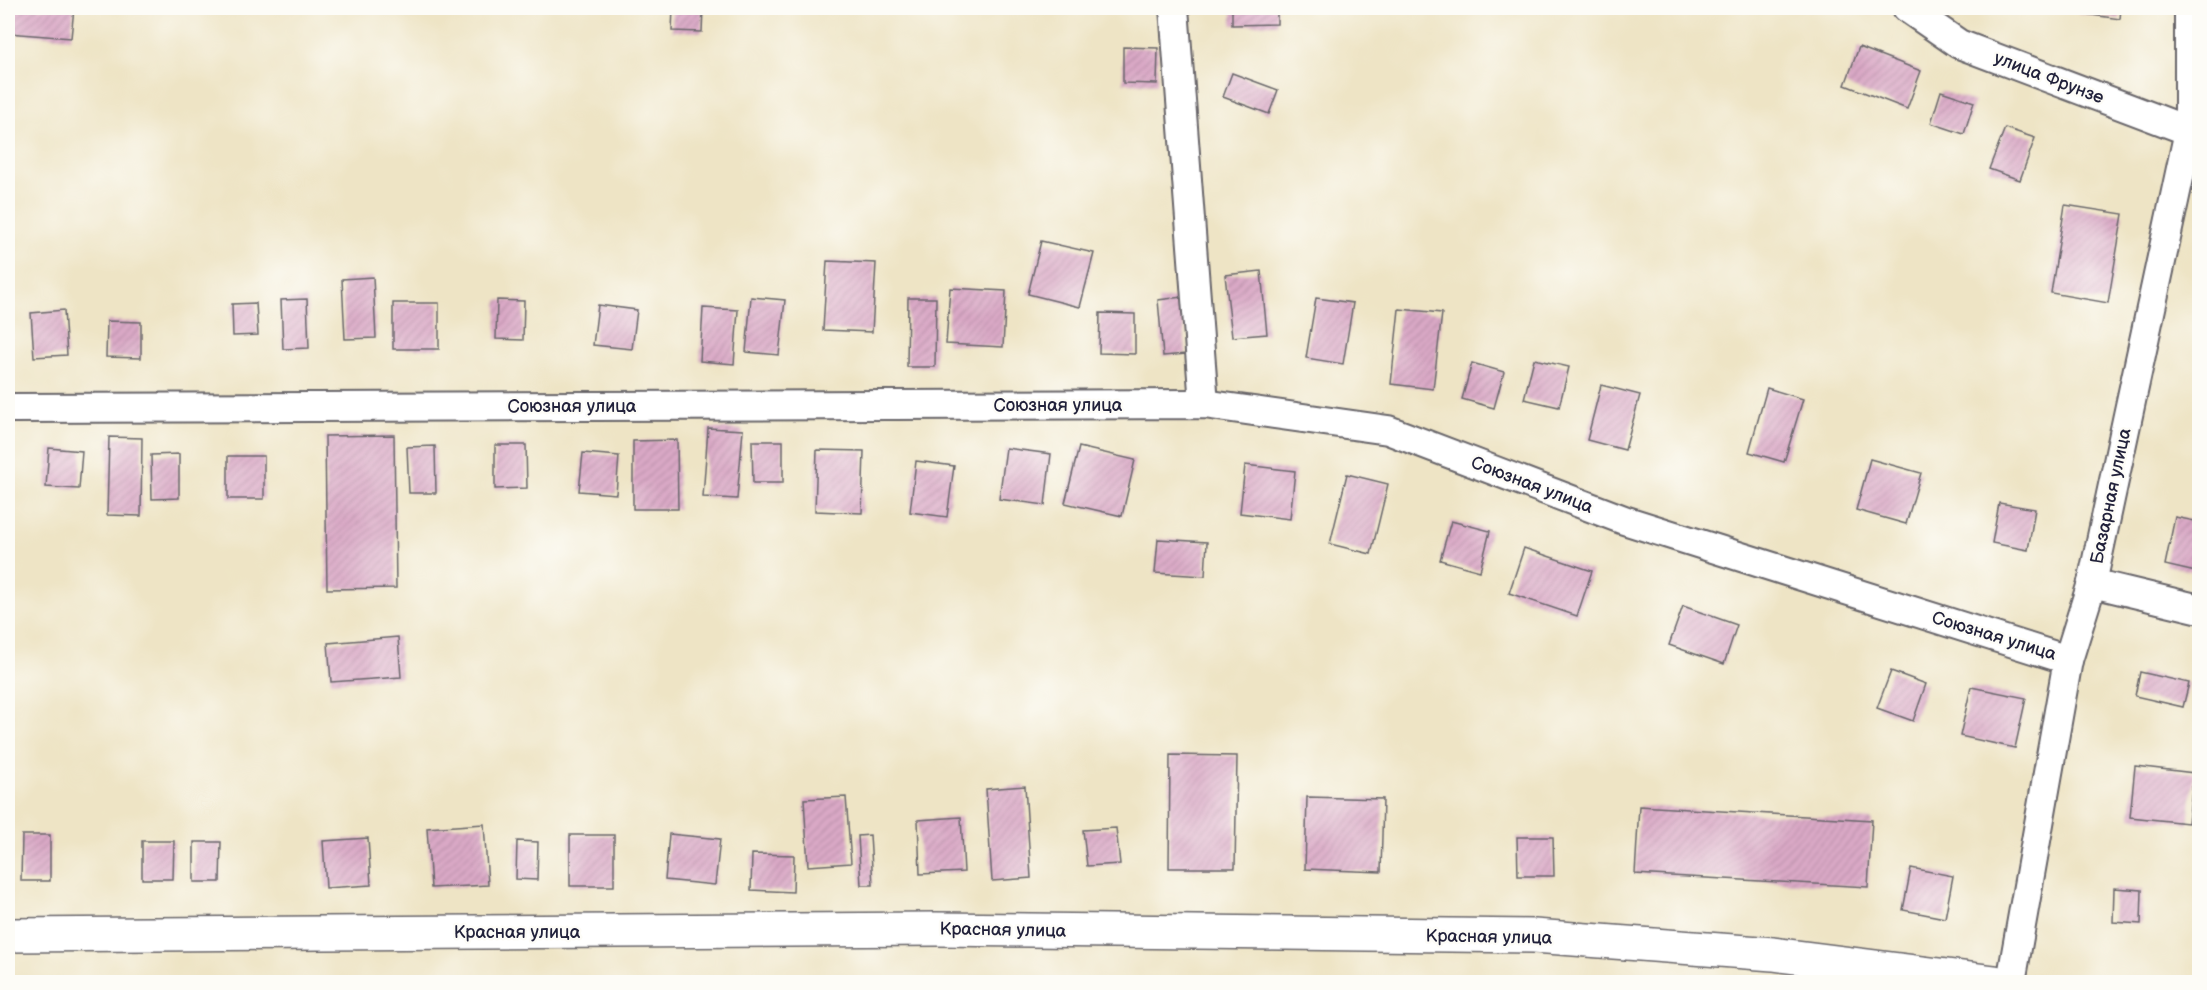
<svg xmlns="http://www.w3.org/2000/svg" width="2207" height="990" font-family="'Balsamiq Sans',sans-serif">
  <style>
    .building { fill: url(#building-hatch) }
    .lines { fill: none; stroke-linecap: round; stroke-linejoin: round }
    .minor-casing { stroke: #69666b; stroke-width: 32 }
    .tertiary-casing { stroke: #69666b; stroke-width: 36 }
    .minor { stroke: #fff; stroke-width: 28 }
    .tertiary { stroke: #fff; stroke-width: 33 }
    .labels { text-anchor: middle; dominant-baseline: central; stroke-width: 5; stroke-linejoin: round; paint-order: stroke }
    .street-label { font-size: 18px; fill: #22223b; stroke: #fdfcf7 }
  </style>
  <defs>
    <pattern id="building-hatch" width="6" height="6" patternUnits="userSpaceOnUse" patternTransform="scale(1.5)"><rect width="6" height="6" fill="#daa9c6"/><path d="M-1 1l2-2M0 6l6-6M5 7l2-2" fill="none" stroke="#bb91ab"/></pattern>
  </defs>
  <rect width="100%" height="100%" fill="#fdfcf7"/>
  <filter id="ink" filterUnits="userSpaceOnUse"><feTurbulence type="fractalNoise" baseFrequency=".0167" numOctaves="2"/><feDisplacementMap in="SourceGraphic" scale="12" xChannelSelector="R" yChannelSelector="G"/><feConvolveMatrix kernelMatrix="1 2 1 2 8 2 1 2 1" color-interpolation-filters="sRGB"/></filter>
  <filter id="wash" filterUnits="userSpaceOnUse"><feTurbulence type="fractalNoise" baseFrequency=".008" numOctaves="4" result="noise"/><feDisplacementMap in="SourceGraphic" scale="24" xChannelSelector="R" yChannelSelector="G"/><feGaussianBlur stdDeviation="1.35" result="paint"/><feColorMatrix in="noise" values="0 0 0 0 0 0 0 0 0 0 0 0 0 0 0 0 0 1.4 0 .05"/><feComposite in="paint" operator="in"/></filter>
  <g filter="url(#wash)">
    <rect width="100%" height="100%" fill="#eee4c5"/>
    <g id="blocks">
      <g class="building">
        <polygon points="8,8 74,8 71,38 8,33"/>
        <polygon points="673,8 703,8 702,32 672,31"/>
        <polygon points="1232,8 1277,8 1277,24 1232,25"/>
        <polygon points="2079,8 2121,8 2120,19 2078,13"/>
        <polygon points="1123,47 1158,48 1157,84 1123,83"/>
        <polygon points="1859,47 1921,71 1907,109 1845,85"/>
        <polygon points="1232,73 1278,90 1269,114 1223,97"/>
        <polygon points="1941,91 1974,102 1964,134 1931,123"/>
        <polygon points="2005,128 2035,138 2020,180 1989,169"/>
        <polygon points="2065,205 2123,214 2108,303 2051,293"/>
        <polygon points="1041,241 1094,253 1080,307 1028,294"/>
        <polygon points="827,261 876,263 872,332 823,330"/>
        <polygon points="1261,271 1267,334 1232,337 1225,275"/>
        <polygon points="373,277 376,338 345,339 342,279"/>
        <polygon points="950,288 1006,291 1003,347 946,344"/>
        <polygon points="751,297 785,300 779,355 746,352"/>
        <polygon points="1182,297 1186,354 1163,356 1158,300"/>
        <polygon points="908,298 936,298 935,367 907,367"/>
        <polygon points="1316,298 1353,303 1343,364 1306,358"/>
        <polygon points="307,299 309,348 283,349 281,300"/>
        <polygon points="497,300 524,301 523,340 496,339"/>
        <polygon points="256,303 258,335 233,336 232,304"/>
        <rect x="393" y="303" width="46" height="46"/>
        <polygon points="598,305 637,310 632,349 593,345"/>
        <polygon points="703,308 738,310 734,364 700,361"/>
        <polygon points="1399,309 1442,313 1433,389 1391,384"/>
        <polygon points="64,310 67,355 34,357 31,313"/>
        <polygon points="1100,313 1135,314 1135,354 1099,353"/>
        <polygon points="107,321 141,322 141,358 106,357"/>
        <polygon points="1534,359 1569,367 1559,407 1524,399"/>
        <polygon points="1472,363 1504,372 1494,408 1462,399"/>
        <polygon points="1601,385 1640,395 1625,450 1587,440"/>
        <polygon points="1767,388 1803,399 1784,462 1749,452"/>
        <polygon points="708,428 743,430 737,499 703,497"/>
        <polygon points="394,435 396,588 327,589 325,436"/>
        <polygon points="109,437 142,438 141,516 107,515"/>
        <polygon points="677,440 678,509 633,509 633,441"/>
        <polygon points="752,441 783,441 783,483 753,483"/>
        <polygon points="495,445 526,445 527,488 495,489"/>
        <polygon points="435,446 436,493 409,493 407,447"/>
        <polygon points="1079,447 1135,460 1122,516 1065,503"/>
        <polygon points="49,448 82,451 79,489 46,487"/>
        <polygon points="1006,448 1051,454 1045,505 999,499"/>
        <polygon points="817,450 864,451 862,513 815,511"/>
        <polygon points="583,453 619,456 616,494 579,491"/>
        <polygon points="179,454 179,498 152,499 151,455"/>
        <rect x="228" y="456" width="36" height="43"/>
        <polygon points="1870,459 1921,473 1906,524 1856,510"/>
        <polygon points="916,461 954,466 947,517 910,512"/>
        <polygon points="1245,465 1295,471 1290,519 1240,513"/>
        <polygon points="1347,474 1388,484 1371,554 1330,544"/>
        <polygon points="1999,503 2035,509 2028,550 1992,543"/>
        <polygon points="2175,517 2200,522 2200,573 2165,565"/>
        <polygon points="1451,521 1490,531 1480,571 1440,560"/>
        <polygon points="1158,539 1207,542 1205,576 1155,573"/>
        <polygon points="1524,548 1592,571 1577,616 1509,593"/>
        <polygon points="1683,606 1737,625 1724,664 1669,645"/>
        <polygon points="398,637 401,677 331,682 328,643"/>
        <polygon points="1891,671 1926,684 1913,721 1877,708"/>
        <polygon points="2140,672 2189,683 2183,707 2135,696"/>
        <polygon points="1971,687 2026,698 2015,748 1960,736"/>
        <polygon points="1170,755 1237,756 1235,868 1169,868"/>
        <polygon points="2135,766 2194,773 2188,823 2130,817"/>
        <polygon points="1025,786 1031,878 992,881 986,789"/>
        <polygon points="846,797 851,863 808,866 804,799"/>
        <polygon points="1307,797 1383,799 1381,872 1305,869"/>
        <polygon points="1639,806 1872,820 1868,887 1635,874"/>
        <polygon points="961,817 964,872 920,874 918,820"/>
        <polygon points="484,824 488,885 431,888 427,828"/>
        <polygon points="1116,828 1120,864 1087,866 1083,830"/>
        <polygon points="669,834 720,839 715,885 665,880"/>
        <polygon points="22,835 50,835 50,881 21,881"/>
        <rect x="570" y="835" width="44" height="51"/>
        <polygon points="870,835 873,885 861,885 858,836"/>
        <polygon points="1517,837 1553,837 1554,876 1518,876"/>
        <polygon points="368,838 371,885 326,888 323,841"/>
        <polygon points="142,841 174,841 173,879 142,879"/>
        <polygon points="517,841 538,842 537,880 516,879"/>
        <polygon points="194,842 221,842 220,882 194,882"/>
        <polygon points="752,854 794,855 793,892 751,890"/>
        <polygon points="1911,868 1953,876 1945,918 1903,910"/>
        <polygon points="2114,888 2142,890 2141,924 2113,922"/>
      </g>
    </g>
  </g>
  <g filter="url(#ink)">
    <use href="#blocks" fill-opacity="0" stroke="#69666b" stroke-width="1.5"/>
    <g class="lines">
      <g class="minor-casing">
        <g id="minor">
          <polyline points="1174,8 1204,404"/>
          <polyline points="1907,8 1959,44 2189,131 2200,131"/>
          <polyline points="8,408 1204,404 1388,430 1624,520 2068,660"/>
          <polyline points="2092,583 2200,609"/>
          <polyline points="2011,982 2068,660 2092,583 2189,131 2189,8"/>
        </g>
      </g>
      <g class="tertiary-casing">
        <polyline id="tertiary" points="8,935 936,929 1534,936 1773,954 1995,982"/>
      </g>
      <use href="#minor" class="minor"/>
      <use href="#tertiary" class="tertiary"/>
    </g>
  </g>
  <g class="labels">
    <g class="street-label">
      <text transform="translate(2049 78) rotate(21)">улица Фрунзе</text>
      <text x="1058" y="405">Союзная улица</text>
      <text x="572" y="406">Союзная улица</text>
      <text transform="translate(1532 485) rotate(21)">Союзная улица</text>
      <text transform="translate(2111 496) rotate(-78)">Базарная улица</text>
      <text transform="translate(1994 636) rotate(17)">Союзная улица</text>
      <text transform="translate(1003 930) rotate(1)">Красная улица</text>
      <text x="517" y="932">Красная улица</text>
      <text transform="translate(1489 937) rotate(1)">Красная улица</text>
    </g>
  </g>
  <rect width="2207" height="990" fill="none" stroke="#fdfcf7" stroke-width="30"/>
</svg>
